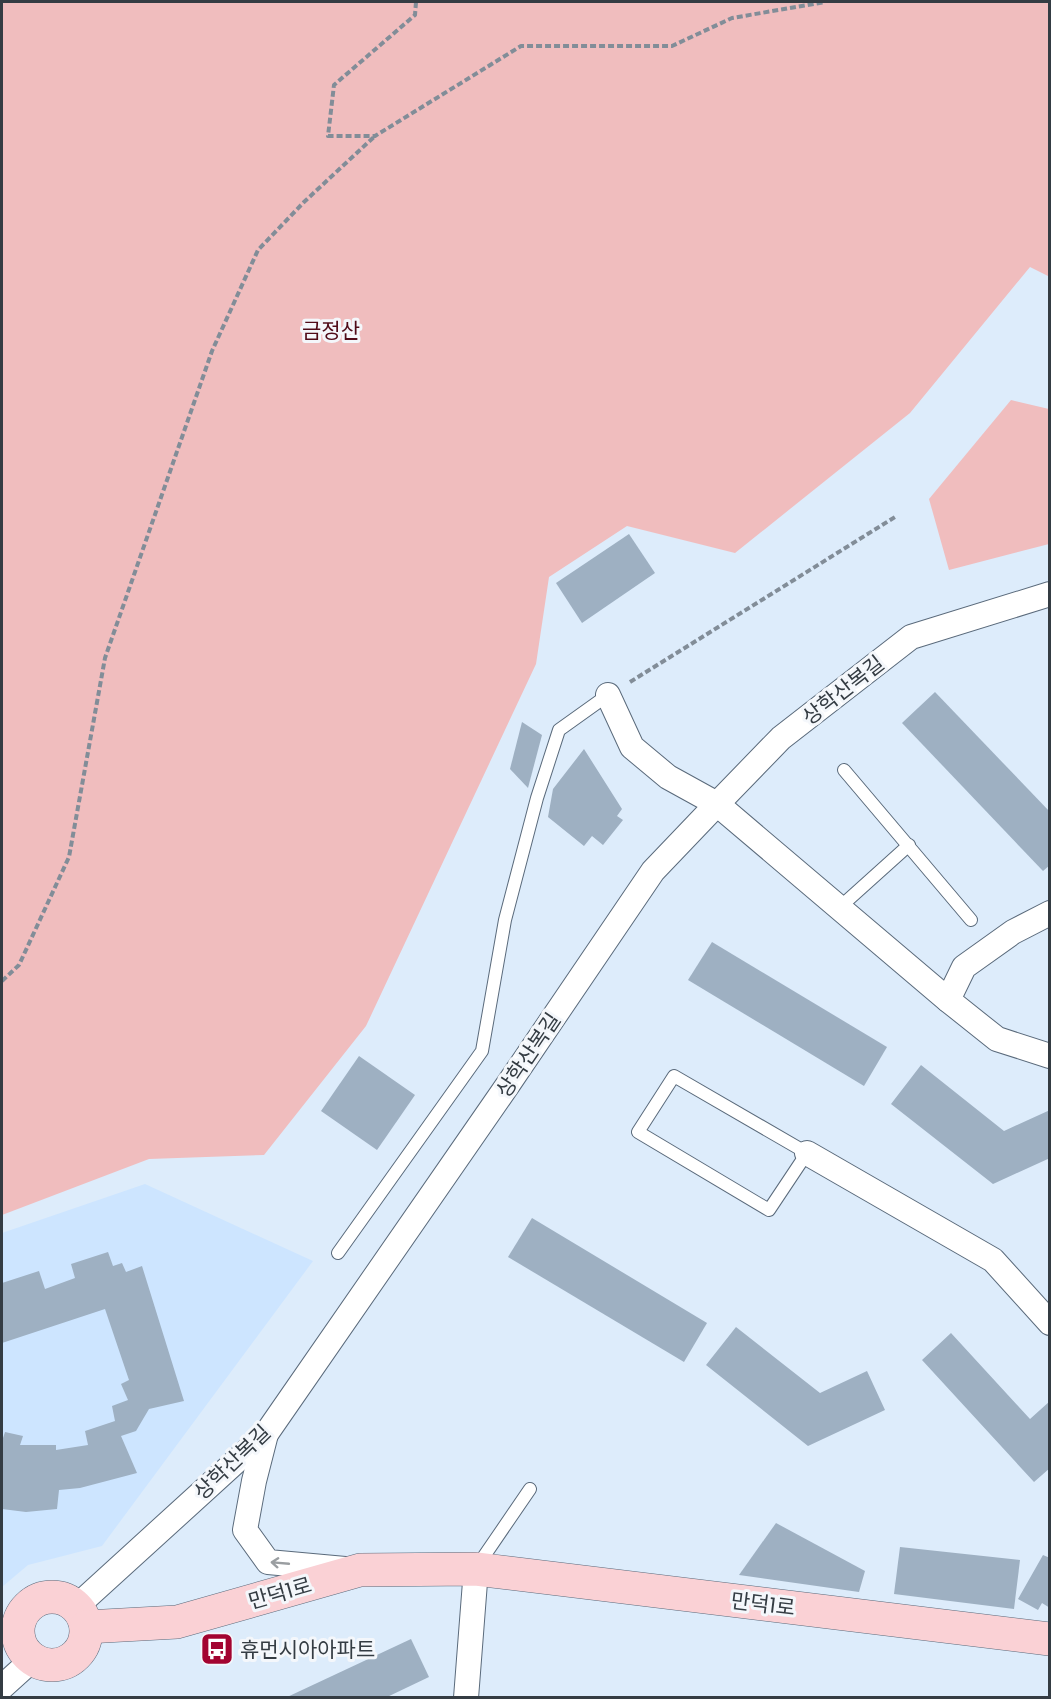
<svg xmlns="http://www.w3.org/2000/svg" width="1051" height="1699" font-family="Poppins,'Noto Sans KR',sans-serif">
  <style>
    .built { fill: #cde5ff }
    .green { fill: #f0bdbe }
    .building { fill: #9eb0c2 }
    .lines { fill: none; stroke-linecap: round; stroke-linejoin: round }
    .lane-casing { stroke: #5a6a7b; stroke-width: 14 }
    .street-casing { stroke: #5a6a7b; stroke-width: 26 }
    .secondary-casing { stroke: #5a6a7b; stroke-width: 34 }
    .path { stroke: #828d98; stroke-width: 4; stroke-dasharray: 6 3; stroke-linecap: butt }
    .lane { stroke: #fff; stroke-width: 12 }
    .street { stroke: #fff; stroke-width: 24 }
    .secondary { stroke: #fad1d5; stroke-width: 33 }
    .oneway { stroke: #9a9ea1 }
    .labels { text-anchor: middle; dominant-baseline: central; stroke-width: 6; stroke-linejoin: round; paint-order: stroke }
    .park-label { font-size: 21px; fill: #500b18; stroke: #f4f7fb }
    .street-label { font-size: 21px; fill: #343c43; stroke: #f4f7fb }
    .poi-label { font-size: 21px; fill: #343c43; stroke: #f4f7fb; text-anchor: start }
  </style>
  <rect width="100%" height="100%" fill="#ddecfb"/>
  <polygon class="built" points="145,1184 313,1261 102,1546 28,1565 2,1587 2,1233"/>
  <g class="green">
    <polygon points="2,2 1049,2 1050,277 1030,267 910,413 735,553 627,526 549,577 536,664 366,1026 264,1155 149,1159 2,1215"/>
    <polygon points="1011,400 1049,409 1049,544 949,570 929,499"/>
  </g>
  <g class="building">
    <polygon points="629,534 655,573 582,623 556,583"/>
    <polygon points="935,692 1050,812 1050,865 1043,871 902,723"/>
    <polygon points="522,722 542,735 528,788 510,769"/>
    <polygon points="584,749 622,809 617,816 623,820 603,845 592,836 584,846 548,817 553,789"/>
    <polygon points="712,942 887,1047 864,1086 688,980"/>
    <polygon points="359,1056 415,1095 377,1150 321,1111"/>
    <polygon points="921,1065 1004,1131 1050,1110 1050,1158 993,1184 891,1104"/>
    <polygon points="532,1218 707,1323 684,1362 508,1257"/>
    <polygon points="108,1252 113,1266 122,1263 126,1272 142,1266 184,1401 149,1409 136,1431 121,1436 137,1473 80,1488 59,1490 57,1509 26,1512 2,1509 2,1441 5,1432 23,1436 20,1445 56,1445 56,1450 88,1445 85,1431 115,1421 112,1406 128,1400 121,1384 129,1380 105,1309 2,1343 2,1283 39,1271 45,1289 75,1278 71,1264"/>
    <polygon points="736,1327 820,1393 867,1371 885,1410 808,1446 706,1365"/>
    <polygon points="951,1333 1030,1419 1050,1401 1050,1468 1034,1482 922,1360"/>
    <polygon points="776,1523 865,1571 859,1592 739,1575"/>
    <polygon points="900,1547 1020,1560 1014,1609 894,1594"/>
    <polygon points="1043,1555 1050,1558 1050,1608 1042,1603 1038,1610 1018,1599"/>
    <polygon points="411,1639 429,1677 385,1698 285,1698"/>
  </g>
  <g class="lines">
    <g class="lane-casing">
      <g id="lane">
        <polyline points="844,770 971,920"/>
        <polyline points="839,908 909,845"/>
        <polygon points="674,1076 807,1153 769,1210 638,1132"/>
        <polyline points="338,1253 482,1051 505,920 537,798 559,730 608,695"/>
        <polyline points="478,1565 530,1489"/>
      </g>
    </g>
    <g class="street-casing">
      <g id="street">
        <polyline points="608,695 632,747 668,777 717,804 948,1000"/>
        <polyline points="1050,913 1013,932 964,967 948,1000 997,1039 1050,1056"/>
        <polyline points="807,1153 993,1260 1050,1323"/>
        <polyline points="266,1434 254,1481 245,1530 268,1562 345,1569"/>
        <polyline points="76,1607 266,1434 507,1086 653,871 717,804 781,738 911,637 1050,594"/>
        <polyline points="2,1687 33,1659"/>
        <polyline points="466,1698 476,1569"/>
      </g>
    </g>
    <g class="secondary-casing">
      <g id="secondary">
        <circle cx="52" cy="1631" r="34"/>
        <polyline points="86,1627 177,1622 360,1570 476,1569 1050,1639"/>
      </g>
    </g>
    <g class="path">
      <polyline points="416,2 415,15 334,85 328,136 375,136 521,46 672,46 732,18 825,2"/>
      <polyline points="630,682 895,517"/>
      <polyline points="2,981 19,965 69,857 105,658 212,351 258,250 304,202 375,136"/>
    </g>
    <use href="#lane" class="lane"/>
    <use href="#street" class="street"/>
    <use href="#secondary" class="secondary"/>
  </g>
  <defs><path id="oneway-shaft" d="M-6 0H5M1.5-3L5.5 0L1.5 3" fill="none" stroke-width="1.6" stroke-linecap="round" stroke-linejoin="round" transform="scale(1.5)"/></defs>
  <use class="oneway" href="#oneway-shaft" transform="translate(280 1563) rotate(-175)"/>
  <defs>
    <g id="bus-square" transform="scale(1.725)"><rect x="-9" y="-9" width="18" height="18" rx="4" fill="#a30431" stroke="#f4f7fb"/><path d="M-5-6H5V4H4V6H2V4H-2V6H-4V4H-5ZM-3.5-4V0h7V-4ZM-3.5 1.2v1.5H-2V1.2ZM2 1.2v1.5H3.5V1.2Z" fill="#fff"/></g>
  </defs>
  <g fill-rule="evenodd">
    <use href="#bus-square" x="217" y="1649"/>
  </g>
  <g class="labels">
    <g class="park-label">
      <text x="331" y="330">금정산</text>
    </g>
    <g class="street-label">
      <text transform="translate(843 690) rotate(-38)">상학산복길</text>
      <text transform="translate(528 1055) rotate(-56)">상학산복길</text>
      <text transform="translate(232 1462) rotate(-44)">상학산복길</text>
      <text transform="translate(280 1593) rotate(-16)">만덕1로</text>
      <text transform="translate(763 1604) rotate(7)">만덕1로</text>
    </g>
    <g class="poi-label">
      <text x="240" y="1649">휴먼시아아파트</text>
    </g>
  </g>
  <rect width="1051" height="1699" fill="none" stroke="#343c43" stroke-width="6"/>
</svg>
